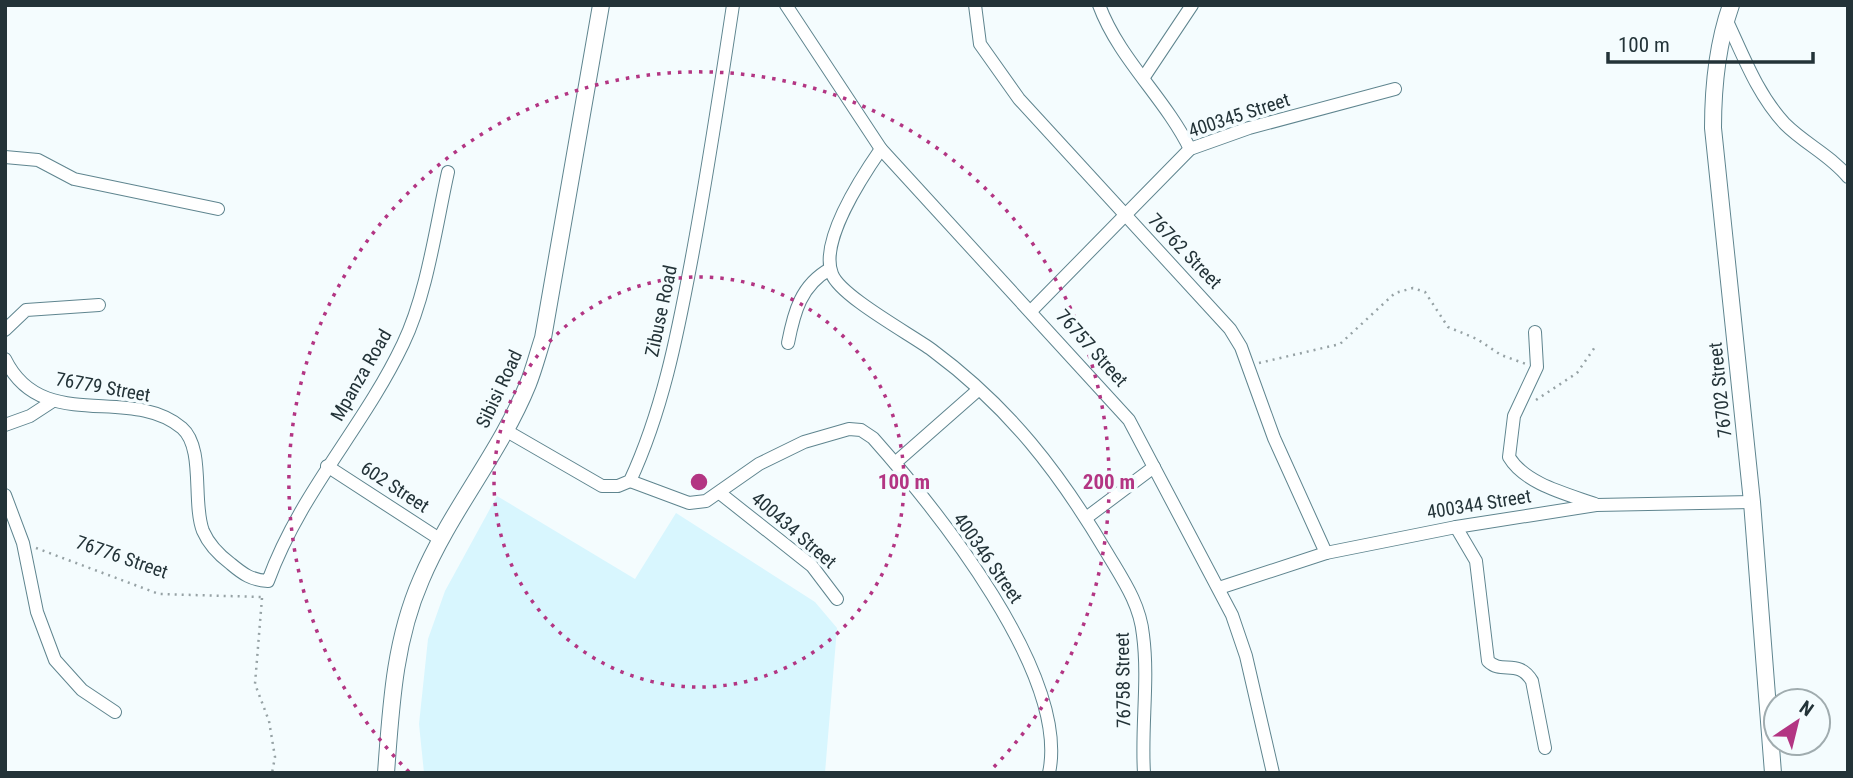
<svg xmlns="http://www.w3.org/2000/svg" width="1853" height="778" font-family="'Roboto Condensed',sans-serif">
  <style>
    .built { fill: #d8f6fe }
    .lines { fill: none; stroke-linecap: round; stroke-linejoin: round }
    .minor-casing { stroke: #5f858f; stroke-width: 14 }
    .tertiary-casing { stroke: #5f858f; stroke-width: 18 }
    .path { stroke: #96a2a5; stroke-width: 2.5; stroke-dasharray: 2 5; stroke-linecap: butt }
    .minor { stroke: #fff; stroke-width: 12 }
    .tertiary { stroke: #fff; stroke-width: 16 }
    .ring { fill: none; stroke: #b33583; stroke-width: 3.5; stroke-dasharray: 3.5 7 }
    .labels { text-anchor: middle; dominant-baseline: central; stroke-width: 7; stroke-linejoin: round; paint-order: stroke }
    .street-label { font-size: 19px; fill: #233338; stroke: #f4fcfe }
    .centre { fill: #b33583; stroke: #f4fcfe; stroke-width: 3.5 }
    .ring-label { font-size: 21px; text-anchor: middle; font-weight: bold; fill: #b33583; stroke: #f4fcfe; stroke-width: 7; stroke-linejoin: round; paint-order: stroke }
  </style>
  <rect width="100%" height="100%" fill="#f4fcfe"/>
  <polygon class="built" points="497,496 635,579 676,513 815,602 837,628 825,773 424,773 419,724 428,639 445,591"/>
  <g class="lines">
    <g class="minor-casing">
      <g id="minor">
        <polyline points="786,5 881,149 1129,420 1232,615 1246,656 1273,773"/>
        <polyline points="975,5 980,44 1019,99 1230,329 1241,347 1274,438 1326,553"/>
        <path d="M1099 5C1119 59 1165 98 1190 149"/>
        <path d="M1726 19C1743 55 1757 94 1785 124 1805 144 1830 155 1848 177"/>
        <polyline points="1144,77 1192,5"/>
        <path d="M881 149C863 175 819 241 832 274 840 296 910 334 932 350 1009 407 1059 472 1107 553 1123 580 1140 604 1143 635 1149 680 1141 727 1144 773"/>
        <polyline points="5,157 38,160 74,179 218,209"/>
        <polyline points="1032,310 1190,149 1249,128 1395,89"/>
        <polyline points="5,330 26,310 99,305"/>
        <path d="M1535 332 1537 367 1514 416 1509 457C1525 484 1567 494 1595 504"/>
        <path d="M788 343C794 312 801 285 830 269"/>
        <path d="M5 359C42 435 130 384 182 428 205 448 192 503 203 531 209 545 219 555 231 564 243 574 251 580 268 581 301 491 363 428 403 344 427 294 436 226 448 172"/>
        <polyline points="5,425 30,416 53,401"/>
        <path d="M505 430 602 486H618L630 481C662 412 677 337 691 262 707 177 720 91 733 5"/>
        <polyline points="895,463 978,390"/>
        <polyline points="327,466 441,540"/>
        <path d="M630 481 689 503 706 501 759 464 804 442 849 429 861 430 873 438C936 509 1070 674 1049 773"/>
        <polyline points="721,494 812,566 837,599"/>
        <polyline points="5,495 23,543 37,612 55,660 82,690 115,712"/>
        <polyline points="1086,518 1154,467"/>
        <path d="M1456 527 1476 561 1488 661C1502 675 1518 658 1532 681L1545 748"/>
        <polyline points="1219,588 1326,553 1456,527 1596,505 1752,502"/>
      </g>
    </g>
    <g class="tertiary-casing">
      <g id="tertiary">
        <path d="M1731 5C1717 45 1713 86 1713 128L1752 502 1773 773"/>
        <path d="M386 773C391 707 394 642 421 580 450 511 500 453 528 384 534 369 538 353 543 338L601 5"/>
      </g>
    </g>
    <g class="path">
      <polyline points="1259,363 1340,344 1395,293 1413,288 1425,292 1448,327 1477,339 1501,355 1526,364"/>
      <polyline points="1536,400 1577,373 1595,347"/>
      <polyline points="36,548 159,594 262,597"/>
      <polyline points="262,598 255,684 269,721 275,757 272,773"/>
    </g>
    <use href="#minor" class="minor"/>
    <use href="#tertiary" class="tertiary"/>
  </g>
  <g class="ring">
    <circle cx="699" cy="482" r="205"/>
    <path d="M409 772A410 410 0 1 1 989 772"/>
  </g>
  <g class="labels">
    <g class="street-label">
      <text transform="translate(1239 115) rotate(-18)">400345 Street</text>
      <text transform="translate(1185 251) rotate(46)">76762 Street</text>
      <text transform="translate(661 311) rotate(-78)">Zibuse Road</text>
      <text transform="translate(1092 348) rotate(48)">76757 Street</text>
      <text transform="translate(361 375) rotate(-60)">Mpanza Road</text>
      <text transform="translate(103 387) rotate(10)">76779 Street</text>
      <text transform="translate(499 389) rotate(-65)">Sibisi Road</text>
      <text transform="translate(1720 390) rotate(-96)">76702 Street</text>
      <text transform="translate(395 487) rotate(33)">602 Street</text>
      <text transform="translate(1479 504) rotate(-9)">400344 Street</text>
      <text transform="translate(794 530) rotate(41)">400434 Street</text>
      <text transform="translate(122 557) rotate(19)">76776 Street</text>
      <text transform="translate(988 558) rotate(55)">400346 Street</text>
      <text transform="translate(1123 680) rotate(-91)">76758 Street</text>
    </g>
  </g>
  <circle cx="699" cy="482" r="10" class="centre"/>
  <g class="ring-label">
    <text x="904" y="489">100 m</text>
    <text x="1109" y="489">200 m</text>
  </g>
  <rect width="1853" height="778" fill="none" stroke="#233338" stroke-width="14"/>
  <g transform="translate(1797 722) rotate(35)"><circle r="33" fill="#f4fcfe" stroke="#a0acaf" stroke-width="2"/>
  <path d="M0-5L12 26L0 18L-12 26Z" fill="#b33583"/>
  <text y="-10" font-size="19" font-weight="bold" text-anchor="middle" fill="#233338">N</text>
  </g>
  <path d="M1608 52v10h205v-10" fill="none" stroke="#233338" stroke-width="3.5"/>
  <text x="1618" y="52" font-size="21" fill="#233338" stroke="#f4fcfe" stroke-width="5" paint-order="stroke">100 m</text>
</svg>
